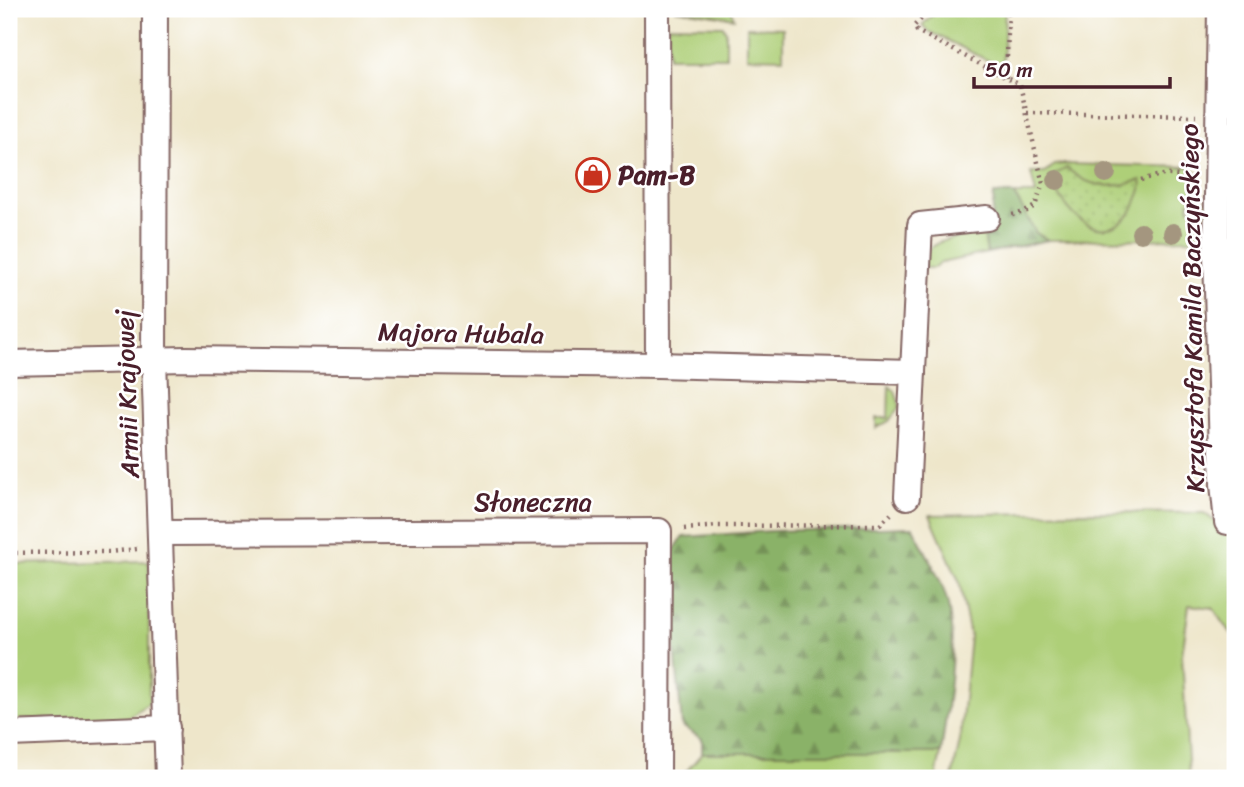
<svg xmlns="http://www.w3.org/2000/svg" width="1244" height="787" font-family="Sriracha,sans-serif">
  <style>
    .green { fill: #aecf78; stroke: #7c7752; stroke-width: 2 }
    .forest { fill: url(#forest-firs); stroke: #6a684a; stroke-width: 2 }
    .park { fill: url(#park-dots); stroke: #7c7752; stroke-width: 2 }
    .lines { fill: none; stroke-linecap: round; stroke-linejoin: round }
    .service-casing { stroke: #836563; stroke-width: 16 }
    .minor-casing { stroke: #836563; stroke-width: 28 }
    .path { stroke: #836563; stroke-width: 4.5; stroke-dasharray: 2 5; stroke-linecap: butt }
    .service { stroke: #fff; stroke-width: 12 }
    .minor { stroke: #fff; stroke-width: 24 }
    .tree { fill: #a4967f }
    .labels { text-anchor: middle; dominant-baseline: central; stroke-width: 5; stroke-linejoin: round; paint-order: stroke }
    .poi-label { font-size: 26px; font-weight: bold; fill: #4a1f2b; stroke: #fff; text-anchor: start }
    .street-label { font-size: 26px; fill: #4a1f2b; stroke: #fff }
  </style>
  <defs>
    <pattern id="forest-firs" width="22" height="20" patternUnits="userSpaceOnUse" patternTransform="scale(1.75)"><rect width="22" height="20" fill="#8ab268"/><path d="M5 1l3.5 6h-7zM16 11l3.5 6h-7z" fill="#739056"/></pattern>
    <pattern id="park-dots" width="8" height="8" patternUnits="userSpaceOnUse" patternTransform="scale(1.75)"><rect width="8" height="8" fill="#aecf78"/><path d="M2 2h.1M6 6h.1" fill="none" stroke="#97b168" stroke-width="1.8" stroke-linecap="round"/></pattern>
  </defs>
  <rect width="100%" height="100%" fill="#fff"/>
  <filter id="ink" filterUnits="userSpaceOnUse"><feTurbulence type="fractalNoise" baseFrequency=".0143" numOctaves="2"/><feDisplacementMap in="SourceGraphic" scale="14" xChannelSelector="R" yChannelSelector="G"/><feConvolveMatrix kernelMatrix="1 2 1 2 8 2 1 2 1" color-interpolation-filters="sRGB"/></filter>
  <filter id="wash" filterUnits="userSpaceOnUse"><feTurbulence type="fractalNoise" baseFrequency=".00686" numOctaves="4" result="noise"/><feDisplacementMap in="SourceGraphic" scale="28" xChannelSelector="R" yChannelSelector="G"/><feGaussianBlur stdDeviation="1.57" result="paint"/><feColorMatrix in="noise" values="0 0 0 0 0 0 0 0 0 0 0 0 0 0 0 0 0 1.4 0 .05"/><feComposite in="paint" operator="in"/></filter>
  <g filter="url(#wash)">
    <rect width="100%" height="100%" fill="#eee6ca"/>
    <g class="green">
      <polygon points="675,9 731,9 734,18"/>
      <polygon points="939,9 1005,9 1003,68 928,31 922,25"/>
      <polygon points="668,25 723,26 726,31 726,57 668,57"/>
      <polygon points="747,27 783,28 783,58 747,57"/>
      <polygon points="1064,164 1192,167 1198,173 1201,201 1189,202 1189,208 1201,208 1202,239 1048,240 1036,233 1014,194 1036,194 1031,173 1045,173 1054,165"/>
      <path d="M984 234 987 253 941 263 934 268H923C925 263 925 255 928 251 935 238 970 236 984 234Z"/>
      <polygon points="889,386 895,391 900,406 889,421 876,428 876,418 888,418"/>
      <polygon points="1085,512 1204,513 1230,533 1235,534 1235,634 1231,633 1213,608 1189,605 1182,655 1189,778 952,778 960,741 970,636 959,581 930,515"/>
      <polygon points="149,561 149,703 125,719 9,720 9,564"/>
      <polygon points="858,752 941,753 936,778 684,778 684,774 702,753"/>
    </g>
    <g class="forest">
      <polygon points="994,194 1014,194 1036,233 1048,240 987,253 984,234 991,233"/>
      <path d="M913 527C923 548 936 569 944 591 960 635 947 708 941 753H702V739L682 726 667 560 683 537 772 531Z"/>
    </g>
    <path class="park" d="M1067 168C1089 189 1113 189 1141 180 1143 187 1140 193 1137 200 1133 213 1125 222 1112 227 1082 236 1060 200 1050 177Z"/>
  </g>
  <g filter="url(#ink)">
    <g class="lines">
      <g class="service-casing">
        <polyline id="service" points="1216,257 1235,257"/>
      </g>
      <g class="minor-casing">
        <g id="minor">
          <polyline points="155,9 154,359 168,778"/>
          <polyline points="657,9 658,365"/>
          <polyline points="1220,9 1216,257 1223,484 1227,522"/>
          <polyline points="9,363 186,359 658,365 913,372 907,497"/>
          <polyline points="913,372 920,225 987,218"/>
          <polyline points="161,533 659,531 658,778"/>
          <polyline points="9,734 167,728"/>
        </g>
      </g>
      <g class="path">
        <polyline points="931,9 914,26 917,31 1020,85 1043,184 1035,206 1025,212 1008,216"/>
        <polyline points="1069,9 1077,9"/>
        <polyline points="1006,78 1009,9"/>
        <polyline points="1027,113 1196,116"/>
        <path d="M1141 180C1162 174 1173 172 1193 181"/>
        <polyline points="684,529 718,526 880,525 891,514"/>
        <polyline points="9,553 110,552 137,549"/>
      </g>
      <use href="#service" class="service"/>
      <use href="#minor" class="minor"/>
    </g>
    <g class="tree">
      <circle cx="1106" cy="173" r="10"/>
      <circle cx="1057" cy="180" r="10"/>
      <circle cx="1196" cy="214" r="10"/>
      <circle cx="1141" cy="233" r="10"/>
      <circle cx="1173" cy="233" r="10"/>
    </g>
  </g>
  <defs>
    <g id="shop-ring" transform="scale(1.75)"><circle r="9.5" fill="#fff" stroke="#c8321e" stroke-width="1.5"/><path d="M-5-2.5h2.3a2.7 3.5 0 0 1 5.4 0H5L5.5 6h-11ZM-1.5-2.5h3a1.5 2.3 0 0 0-3 0Z" fill="#c8321e"/></g>
  </defs>
  <g fill-rule="evenodd">
    <use href="#shop-ring" x="593" y="175"/>
  </g>
  <g class="labels">
    <g class="poi-label">
      <text x="618" y="175">Pam-B</text>
    </g>
    <g class="street-label">
      <text transform="translate(1192 308) rotate(-91)">Krzysztofa Kamila Baczyńskiego</text>
      <text transform="translate(461 333) rotate(1)">Majora Hubala</text>
      <text transform="translate(127 394) rotate(-92)">Armii Krajowej</text>
      <text x="533" y="502">Słoneczna</text>
    </g>
  </g>
  <rect width="1244" height="787" fill="none" stroke="#fff" stroke-width="35"/>
  <path d="M974 77v10h196v-10" fill="none" stroke="#4a1f2b" stroke-width="3.5"/>
  <text x="985" y="77" font-size="21" fill="#4a1f2b" stroke="#ffffff" stroke-width="5" paint-order="stroke">50 m</text>
</svg>
